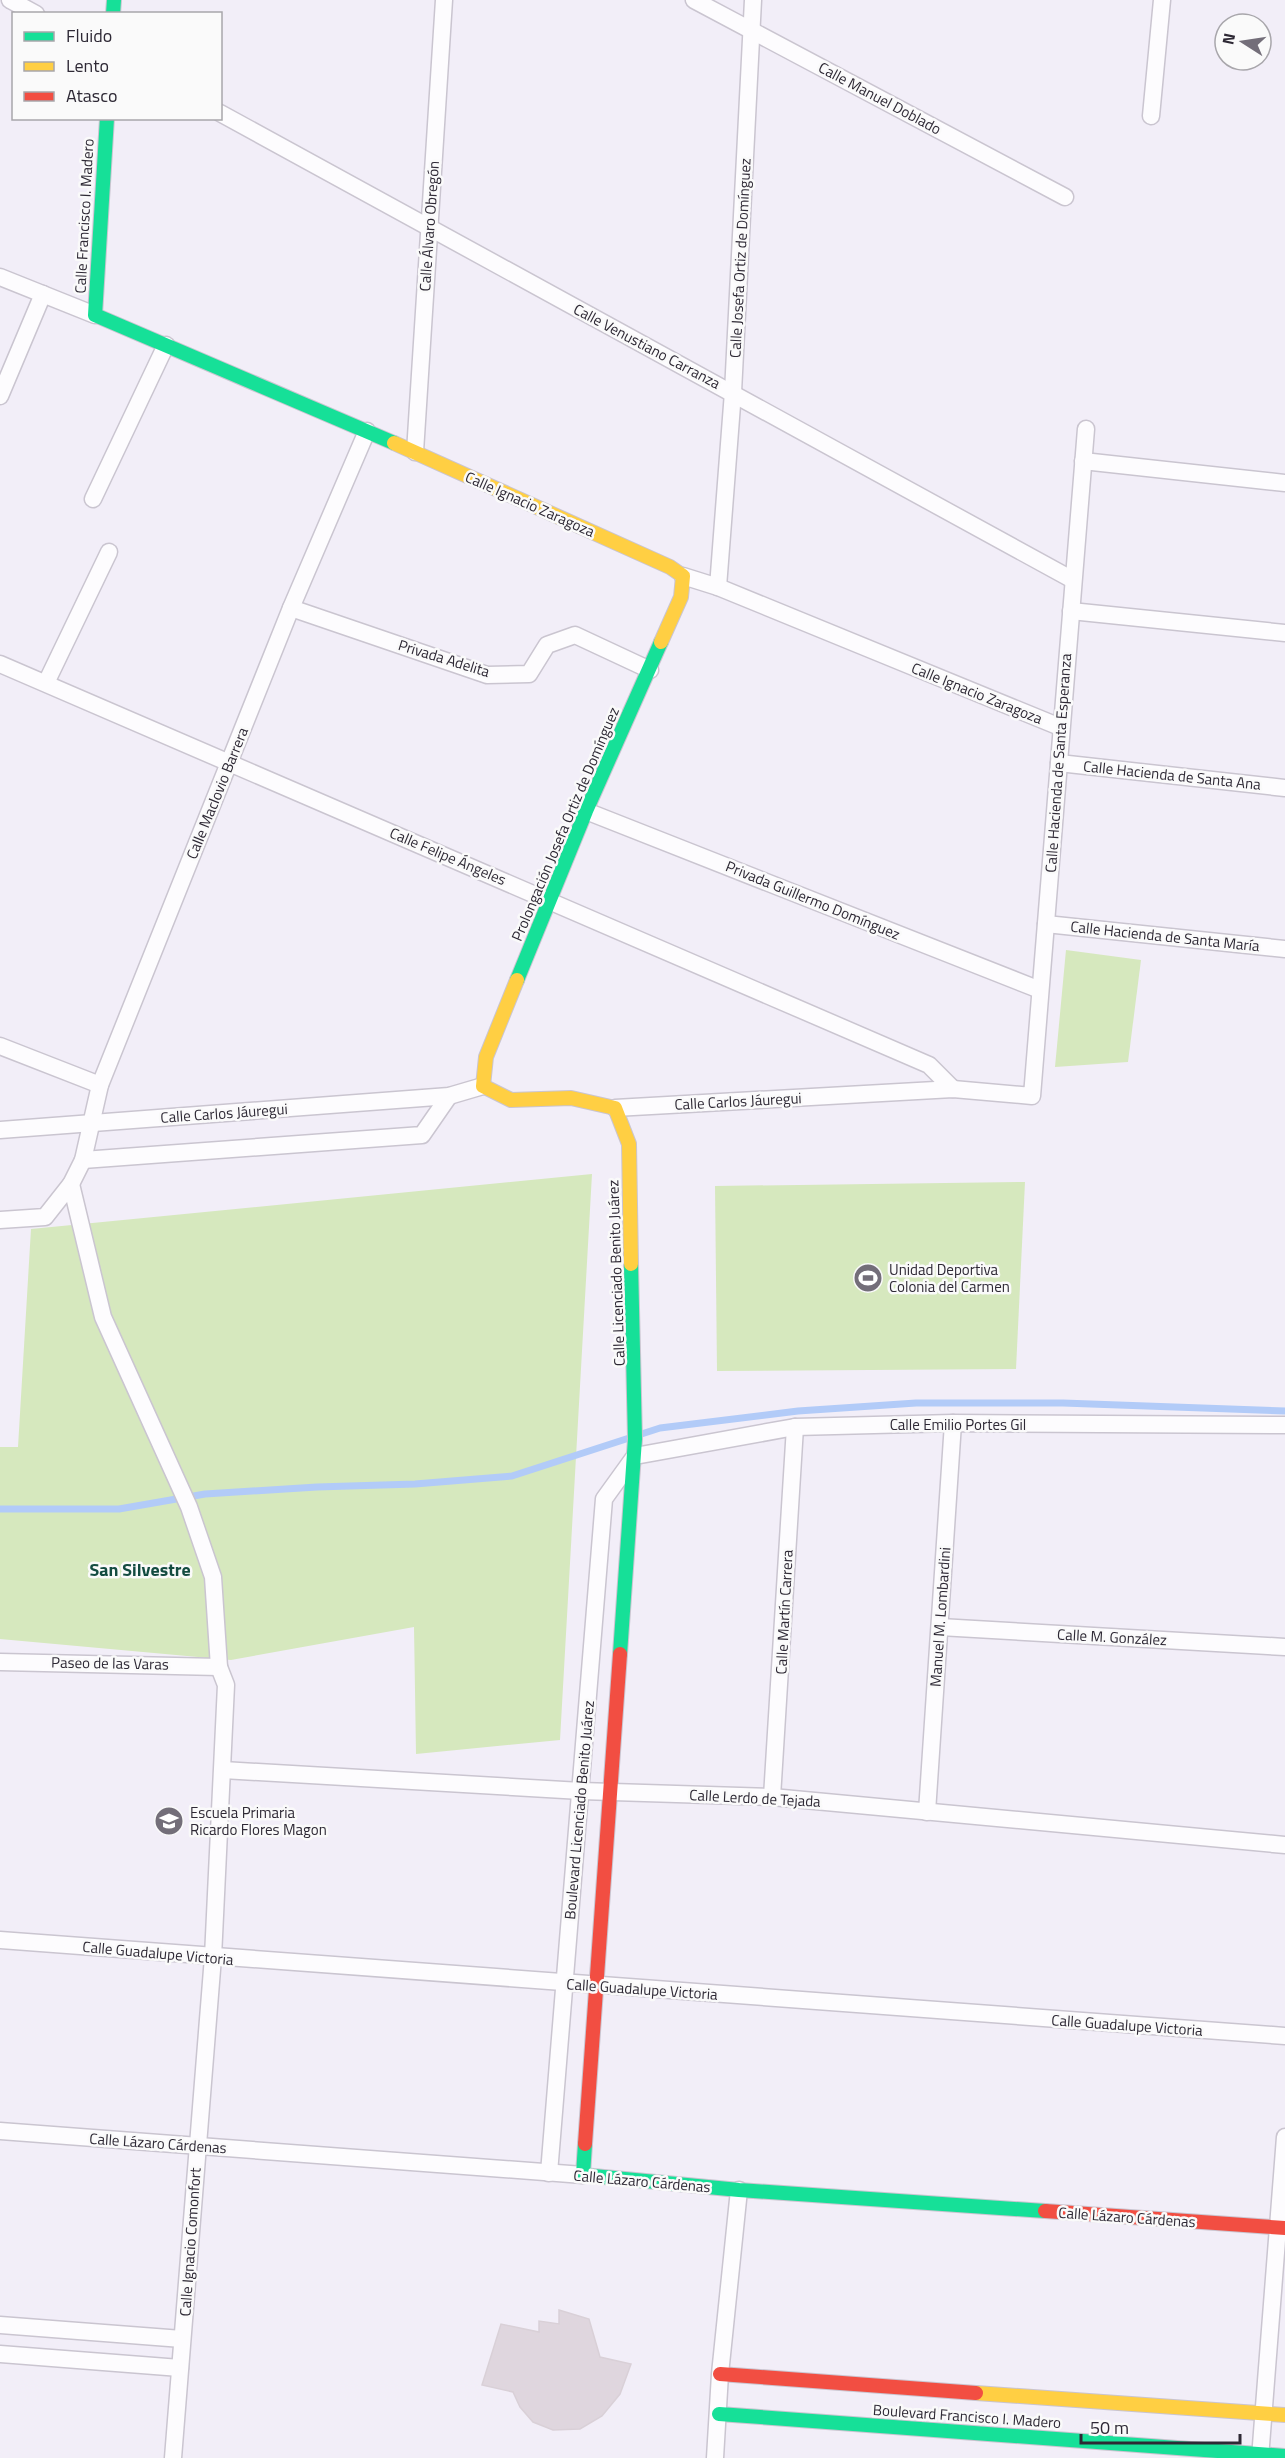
<svg xmlns="http://www.w3.org/2000/svg" width="1285" height="2458" font-family="'Titillium Web',sans-serif">
  <style>
    .green { fill: #d6e8be }
    .lines { fill: none; stroke-linecap: round; stroke-linejoin: round }
    .stream { stroke: #b2cbf8; stroke-width: 7 }
    .building { fill: #dfd6de; stroke: #d9d0d7; stroke-width: 1.5 }
    .street-casing { stroke: #cac5d0; stroke-width: 19 }
    .fast-casing { stroke: #cac5d0; stroke-width: 16 }
    .slow-casing { stroke: #cac5d0; stroke-width: 16 }
    .jam-casing { stroke: #cac5d0; stroke-width: 16 }
    .street { stroke: #fdfcfe; stroke-width: 16 }
    .fast { stroke: #16e098; stroke-width: 14 }
    .slow { stroke: #ffcf43; stroke-width: 14 }
    .jam { stroke: #f24e42; stroke-width: 14 }
    .labels { text-anchor: middle; dominant-baseline: central; stroke-width: 5; stroke-linejoin: round; paint-order: stroke }
    .street-label { font-size: 15px; fill: #2e2935; stroke: #fafafa }
    .poi-label { font-size: 15px; fill: #2e2935; stroke: #fafafa; text-anchor: start }
    .quarter-label { font-size: 18px; font-weight: bold; fill: #144c41; stroke: #fafafa }
  </style>
  <rect width="100%" height="100%" fill="#f2eef8"/>
  <g class="green">
    <polygon points="1066,950 1141,960 1128,1062 1055,1067"/>
    <polygon points="592,1174 560,1740 416,1754 414,1627 231,1660 0,1639 0,1447 18,1447 31,1229"/>
    <polygon points="1025,1182 1016,1369 717,1371 715,1186"/>
  </g>
  <g class="lines">
    <polyline class="stream" points="0,1509 119,1509 205,1494 317,1487 415,1484 512,1476 660,1428 798,1411 916,1403 1063,1403 1285,1411"/>
  </g>
  <polygon class="building" points="559,2310 589,2319 600,2357 631,2364 620,2394 602,2416 580,2429 553,2430 533,2422 520,2407 513,2392 482,2385 501,2324 539,2332 539,2321 559,2324"/>
  <g class="lines">
    <g class="street-casing">
      <g id="street">
        <polyline points="10,0 36,14"/>
        <polyline points="694,0 1065,197"/>
        <polyline points="220,113 1073,580"/>
        <polyline points="1151,116 1162,0"/>
        <polyline points="0,277 95,315"/>
        <polyline points="0,396 43,294"/>
        <polyline points="415,452 444,0"/>
        <polyline points="1083,461 1285,483"/>
        <polyline points="93,499 166,345"/>
        <polyline points="683,576 718,587 1060,727"/>
        <polyline points="718,587 733,392 753,0"/>
        <polyline points="291,608 487,675 529,674 547,645 575,635 650,670"/>
        <polyline points="1071,611 1285,633"/>
        <polyline points="0,664 929,1065 953,1089"/>
        <polyline points="46,683 109,552"/>
        <polyline points="1059,763 1285,788"/>
        <polyline points="586,811 1040,990"/>
        <polyline points="1046,924 1285,949"/>
        <polyline points="0,1046 100,1085"/>
        <polyline points="615,1108 953,1089 1032,1096 1086,429"/>
        <polyline points="0,1130 449,1096 483,1086"/>
        <polyline points="83,1160 422,1135 449,1096"/>
        <polyline points="71,1184 103,1317 189,1507 213,1577 219,1667 226,1685 213,1957 173,2458"/>
        <polyline points="0,1220 45,1217 71,1184 83,1160 100,1085 291,608 367,431"/>
        <polyline points="940,1627 1285,1647"/>
        <polyline points="0,1662 219,1667"/>
        <polyline points="223,1770 581,1791 772,1797 1285,1845"/>
        <polyline points="772,1797 795,1427"/>
        <polyline points="927,1812 953,1423"/>
        <polyline points="0,1940 1285,2036"/>
        <polyline points="0,2131 583,2175"/>
        <polyline points="549,2173 604,1499 635,1456 795,1427 953,1423 1285,1425"/>
        <polyline points="0,2325 182,2339"/>
        <polyline points="0,2354 180,2368"/>
        <polyline points="715,2458 720,2374 739,2190"/>
        <polyline points="1260,2458 1285,2137"/>
      </g>
    </g>
    <g class="fast-casing">
      <g id="fast">
        <polyline points="113,14 114,0"/>
        <polyline points="107,118 95,315 394,443"/>
        <polyline points="517,980 586,811 661,642"/>
        <polyline points="620,1654 635,1439 631,1264"/>
        <polyline points="585,2144 583,2175 739,2190 1045,2211"/>
        <polyline points="719,2414 1285,2456"/>
      </g>
    </g>
    <g class="slow-casing">
      <g id="slow">
        <polyline points="394,443 670,567 683,576 681,597 661,642"/>
        <polyline points="517,980 486,1057 483,1086 511,1100 571,1098 615,1108 629,1144 631,1264"/>
        <polyline points="976,2393 1285,2415"/>
      </g>
    </g>
    <g class="jam-casing">
      <g id="jam">
        <polyline points="585,2144 620,1654"/>
        <polyline points="1045,2211 1285,2228"/>
        <polyline points="720,2374 976,2393"/>
      </g>
    </g>
    <use href="#street" class="street"/>
    <use href="#fast" class="fast"/>
    <use href="#slow" class="slow"/>
    <use href="#jam" class="jam"/>
  </g>
  <defs>
    <g id="stadium-disc" transform="scale(1.5)"><circle r="9.5" fill="#736e79" stroke="#fafafa"/><path d="M0-5a6.5 5 0 1 0 0 10a6.5 5 0 1 0 0-10ZM-3.5-1.8h7v3.6h-7Z" fill="#fff"/></g>
    <g id="school-disc" transform="scale(1.5)"><circle r="9.5" fill="#736e79" stroke="#fafafa"/><path d="M0-5L7-2L0 1L-7-2ZM-4 1L0 2.5L4 1V4Q0 6-4 4Z" fill="#fff"/></g>
  </defs>
  <g fill-rule="evenodd">
    <use href="#stadium-disc" x="868" y="1278"/>
    <use href="#school-disc" x="169" y="1821"/>
  </g>
  <g class="labels">
    <g class="street-label">
      <text transform="translate(880 98) rotate(28)">Calle Manuel Doblado</text>
      <text transform="translate(84 216) rotate(-87)">Calle Francisco I. Madero</text>
      <text transform="translate(429 226) rotate(-86)">Calle Álvaro Obregón</text>
      <text transform="translate(740 258) rotate(-87)">Calle Josefa Ortiz de Domínguez</text>
      <text transform="translate(647 346) rotate(28)">Calle Venustiano Carranza</text>
      <text transform="translate(530 504) rotate(24)">Calle Ignacio Zaragoza</text>
      <text transform="translate(444 658) rotate(17)">Privada Adelita</text>
      <text transform="translate(977 693) rotate(22)">Calle Ignacio Zaragoza</text>
      <text transform="translate(1058 763) rotate(-86)">Calle Hacienda de Santa Esperanza</text>
      <text transform="translate(1172 775) rotate(6)">Calle Hacienda de Santa Ana</text>
      <text transform="translate(217 793) rotate(-68)">Calle Maclovio Barrera</text>
      <text transform="translate(565 824) rotate(-67)">Prolongación Josefa Ortiz de Domínguez</text>
      <text transform="translate(448 856) rotate(23)">Calle Felipe Ángeles</text>
      <text transform="translate(813 900) rotate(22)">Privada Guillermo Domínguez</text>
      <text transform="translate(1165 936) rotate(6)">Calle Hacienda de Santa María</text>
      <text transform="translate(738 1101) rotate(-3)">Calle Carlos Jáuregui</text>
      <text transform="translate(224 1113) rotate(-4)">Calle Carlos Jáuregui</text>
      <text transform="translate(616 1273) rotate(-92)">Calle Licenciado Benito Juárez</text>
      <text x="958" y="1424">Calle Emilio Portes Gil</text>
      <text transform="translate(784 1612) rotate(-87)">Calle Martín Carrera</text>
      <text transform="translate(940 1617) rotate(-86)">Manuel M. Lombardini</text>
      <text transform="translate(1112 1637) rotate(3)">Calle M. González</text>
      <text transform="translate(110 1663) rotate(1)">Paseo de las Varas</text>
      <text transform="translate(755 1798) rotate(3)">Calle Lerdo de Tejada</text>
      <text transform="translate(579 1810) rotate(-85)">Boulevard Licenciado Benito Juárez</text>
      <text transform="translate(158 1953) rotate(5)">Calle Guadalupe Victoria</text>
      <text transform="translate(642 1989) rotate(4)">Calle Guadalupe Victoria</text>
      <text transform="translate(1127 2025) rotate(4)">Calle Guadalupe Victoria</text>
      <text transform="translate(158 2143) rotate(4)">Calle Lázaro Cárdenas</text>
      <text transform="translate(642 2181) rotate(5)">Calle Lázaro Cárdenas</text>
      <text transform="translate(1127 2217) rotate(4)">Calle Lázaro Cárdenas</text>
      <text transform="translate(190 2242) rotate(-86)">Calle Ignacio Comonfort</text>
      <text transform="translate(967 2416) rotate(4)">Boulevard Francisco I. Madero</text>
    </g>
    <g class="poi-label">
      <text x="889" y="1269">Unidad Deportiva<tspan x="889" dy="17">Colonia del Carmen</tspan></text>
      <text x="190" y="1812">Escuela Primaria<tspan x="190" dy="17">Ricardo Flores Magon</tspan></text>
    </g>
    <g class="quarter-label">
      <text x="140" y="1569">San Silvestre</text>
    </g>
  </g>
  <rect x="12" y="12" width="210" height="108" fill="#fafafa" stroke="#a8a6ab" stroke-width="1.5"/>
  <rect x="24" y="32" width="30" height="9" fill="#16e098" stroke="#a8a6ab" stroke-width="1.5"/>
  <text x="66" y="42" font-size="18" fill="#2e2935">Fluido</text>
  <rect x="24" y="62" width="30" height="9" fill="#ffcf43" stroke="#a8a6ab" stroke-width="1.5"/>
  <text x="66" y="72" font-size="18" fill="#2e2935">Lento</text>
  <rect x="24" y="92" width="30" height="9" fill="#f24e42" stroke="#a8a6ab" stroke-width="1.5"/>
  <text x="66" y="102" font-size="18" fill="#2e2935">Atasco</text>
  <g transform="translate(1243 42) rotate(282)"><circle r="28" fill="#fafafa" stroke="#a8a6ab" stroke-width="1.5"/>
  <path d="M0-4.5L10 22L0 15L-10 22Z" fill="#736e79"/>
  <text y="-9" font-size="16" font-weight="bold" text-anchor="middle" fill="#2e2935">N</text>
  </g>
  <path d="M1081 2434v9h159v-9" fill="none" stroke="#2e2935" stroke-width="3"/>
  <text x="1090" y="2434" font-size="18" fill="#2e2935" stroke="#fafafa" stroke-width="4.5" paint-order="stroke">50 m</text>
</svg>
